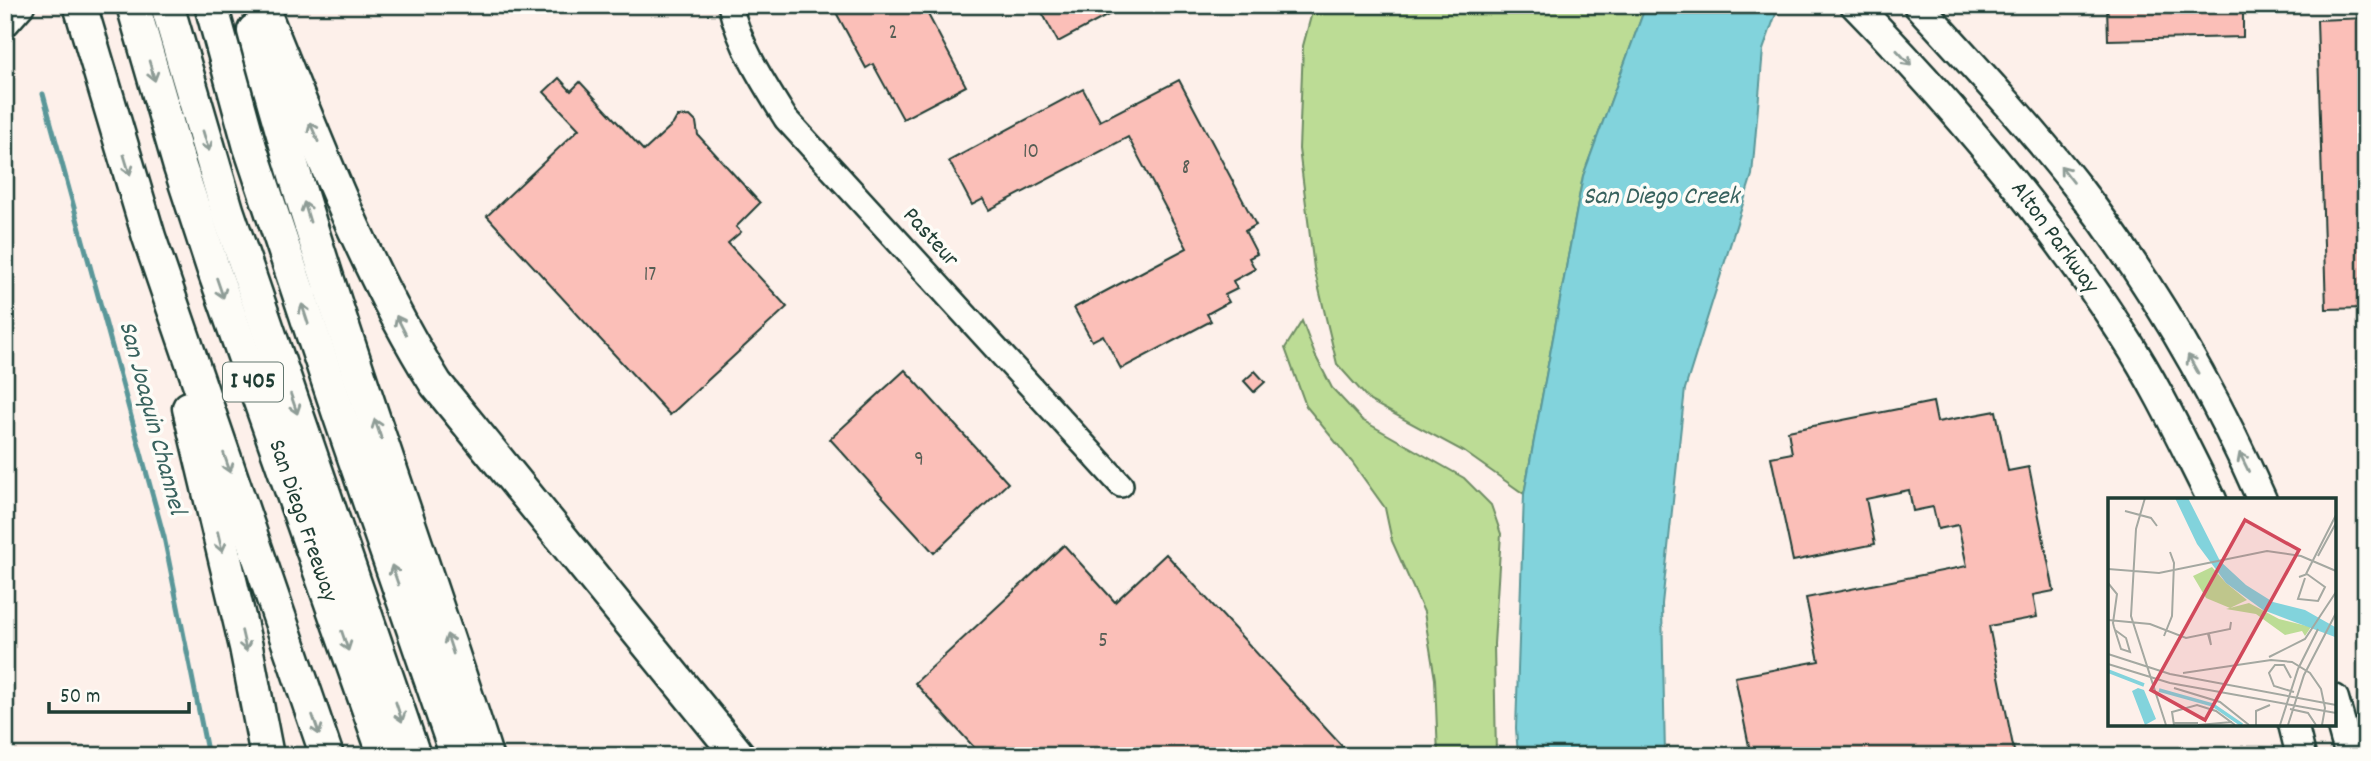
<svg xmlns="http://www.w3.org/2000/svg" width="2371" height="761" font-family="Dekko,sans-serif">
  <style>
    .green { fill: #bcdc95; stroke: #6e8c64; stroke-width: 2 }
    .water { fill: #82d3dc; stroke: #5a9799; stroke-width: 2 }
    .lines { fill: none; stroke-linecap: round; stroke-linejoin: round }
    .stream { stroke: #5a9799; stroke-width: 5 }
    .building { fill: #fbbfb8; stroke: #1f3d34; stroke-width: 2 }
    .minor-casing { stroke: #1f3d34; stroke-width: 28 }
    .major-casing { stroke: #1f3d34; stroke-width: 33 }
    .highway-casing { stroke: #1f3d34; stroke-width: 37 }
    .minor { stroke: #fdfcf7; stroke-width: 23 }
    .major { stroke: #fdfcf7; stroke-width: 28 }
    .highway { stroke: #fdfcf7; stroke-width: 32 }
    .oneway { stroke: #8e9c96 }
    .labels { text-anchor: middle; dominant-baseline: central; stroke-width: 7; stroke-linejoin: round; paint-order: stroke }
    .number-label { font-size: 21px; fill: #565e55 }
    .shield { fill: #fdfcf7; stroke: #62766e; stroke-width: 2 }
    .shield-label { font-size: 23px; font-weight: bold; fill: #1f3d34 }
    .street-label { font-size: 24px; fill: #1f3d34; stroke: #fdfcf7 }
    .water-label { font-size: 26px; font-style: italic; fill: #38625e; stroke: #fdfcf7 }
    .inset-river { fill: none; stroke: #82d3dc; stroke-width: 3.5 }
    .inset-road { fill: none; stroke: #a4a8a1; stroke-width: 2 }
    .view { fill: #d1495b; fill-opacity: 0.15; stroke: #d1495b; stroke-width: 3.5 }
    .inset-edge { fill: none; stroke: #1f3d34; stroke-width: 3.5 }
  </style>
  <rect width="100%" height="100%" fill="#fdf0ea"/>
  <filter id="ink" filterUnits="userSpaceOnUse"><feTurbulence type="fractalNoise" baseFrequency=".0143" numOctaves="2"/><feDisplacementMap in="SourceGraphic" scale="14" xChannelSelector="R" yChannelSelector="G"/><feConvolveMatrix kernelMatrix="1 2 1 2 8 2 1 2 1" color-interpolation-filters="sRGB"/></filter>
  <g filter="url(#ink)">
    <g class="green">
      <polygon points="1314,5 1646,5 1583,176 1524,494 1463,451 1370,401 1337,364 1314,268 1299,149 1303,46"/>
      <polygon points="1302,321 1315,355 1332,388 1362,420 1464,478 1491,505 1501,534 1494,644 1496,756 1438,756 1435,679 1424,612 1392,541 1385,508 1352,462 1306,406 1285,348"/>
    </g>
    <polygon class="water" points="1646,5 1779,5 1763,50 1752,175 1685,389 1662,604 1665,756 1518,756 1516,728 1524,494 1583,176"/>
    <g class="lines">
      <polyline class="stream" points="43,94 164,537 208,756"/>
    </g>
    <g class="building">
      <polygon points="832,5 923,5 966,86 903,119 873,64 866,68"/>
      <polygon points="1038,5 1127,5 1058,42"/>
      <polygon points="2107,5 2243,5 2243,37 2108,40"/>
      <polygon points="2366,18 2366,308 2326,309 2317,20"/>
      <polygon points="559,78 571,91 580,82 644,151 673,124 677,117 690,116 696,122 698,135 760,203 736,227 741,232 728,243 787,307 670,415 487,216 579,129 544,92"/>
      <polygon points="1179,80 1256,225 1245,231 1257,254 1249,258 1255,269 1233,281 1237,289 1225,295 1229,302 1207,314 1211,321 1121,369 1103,335 1092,341 1074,308 1187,248 1128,137 989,210 983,199 972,205 949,161 1083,89 1100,121"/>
      <polygon points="905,370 1008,483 934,553 830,439"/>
      <polygon points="1255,371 1265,382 1254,392 1244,381"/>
      <polygon points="1933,402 1937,422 1996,411 2008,471 2029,467 2054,591 2033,595 2037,617 1989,626 2015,756 1751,756 1735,677 1819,661 1806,598 1967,566 1958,525 1938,529 1933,507 1913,511 1909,490 1866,499 1875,544 1793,561 1771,457 1792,453 1788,431"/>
      <polygon points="1064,545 1115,602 1166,554 1351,756 982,756 915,683"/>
    </g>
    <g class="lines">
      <g class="minor-casing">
        <path id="minor" d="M730 5C740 47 764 84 786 119L1121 485"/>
      </g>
      <g class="major-casing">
        <g id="major">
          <path d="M1855 5C1955 107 2047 216 2124 336 2158 388 2184 445 2212 500"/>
          <path d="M1918 5C1973 65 2029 125 2079 189 2152 284 2214 391 2262 500"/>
          <polyline points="5,22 20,5"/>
          <polyline points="2334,699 2350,756"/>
          <polyline points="2293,724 2301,756"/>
        </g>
      </g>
      <g class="highway-casing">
        <g id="highway">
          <polyline points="80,5 149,237 327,756"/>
          <polyline points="133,5 180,167 213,268 385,756"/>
          <polyline points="167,5 227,210 414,756"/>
          <polyline points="211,5 250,147 339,414 457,756"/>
          <path d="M261 5C314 134 362 266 436 384L739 756"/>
          <path d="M254 31C319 276 409 514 486 756"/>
          <polyline points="189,408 246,647 267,756"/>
        </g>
      </g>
      <use href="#minor" class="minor"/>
      <use href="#major" class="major"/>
      <use href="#highway" class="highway"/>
    </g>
    <defs><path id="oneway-shaft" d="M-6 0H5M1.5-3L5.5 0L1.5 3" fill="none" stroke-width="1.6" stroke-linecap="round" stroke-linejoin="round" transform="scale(1.75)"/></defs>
    <g class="oneway">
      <use href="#oneway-shaft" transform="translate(1904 58) rotate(47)"/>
      <use href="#oneway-shaft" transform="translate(152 71) rotate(74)"/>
      <use href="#oneway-shaft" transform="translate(314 132) rotate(-113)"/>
      <use href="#oneway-shaft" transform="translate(206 141) rotate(73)"/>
      <use href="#oneway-shaft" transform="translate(127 165) rotate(73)"/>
      <use href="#oneway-shaft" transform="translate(2067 174) rotate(-128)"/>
      <use href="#oneway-shaft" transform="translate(307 212) rotate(-107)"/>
      <use href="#oneway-shaft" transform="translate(220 288) rotate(71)"/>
      <use href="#oneway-shaft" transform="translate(305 314) rotate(-108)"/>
      <use href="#oneway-shaft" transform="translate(401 325) rotate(-117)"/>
      <use href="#oneway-shaft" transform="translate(2193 364) rotate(-119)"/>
      <use href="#oneway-shaft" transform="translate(294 404) rotate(71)"/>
      <use href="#oneway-shaft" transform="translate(378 429) rotate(-109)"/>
      <use href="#oneway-shaft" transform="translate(2244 462) rotate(-116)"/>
      <use href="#oneway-shaft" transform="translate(227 463) rotate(71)"/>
      <use href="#oneway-shaft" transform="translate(220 542) rotate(77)"/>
      <use href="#oneway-shaft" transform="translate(395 575) rotate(-109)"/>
      <use href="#oneway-shaft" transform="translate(244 641) rotate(77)"/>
      <use href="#oneway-shaft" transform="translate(345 641) rotate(71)"/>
      <use href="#oneway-shaft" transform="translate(450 644) rotate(-108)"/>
      <use href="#oneway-shaft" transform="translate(399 712) rotate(72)"/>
      <use href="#oneway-shaft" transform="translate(316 725) rotate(71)"/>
    </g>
  </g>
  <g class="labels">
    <g class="number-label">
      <text x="893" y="34">2</text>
      <text x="1031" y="153">10</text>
      <text x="1186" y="169">8</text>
      <text x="650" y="276">17</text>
      <text x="919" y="461">9</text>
      <text x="1103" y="642">5</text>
    </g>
    <rect class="shield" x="223" y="362.5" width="60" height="39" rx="5"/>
    <g class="shield-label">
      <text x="253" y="382">I 405</text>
    </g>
    <g class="street-label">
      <text transform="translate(930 238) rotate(48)">Pasteur</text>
      <text transform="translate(2054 238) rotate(54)">Alton Parkway</text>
      <text transform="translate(302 521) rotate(71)">San Diego Freeway</text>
    </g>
    <g class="water-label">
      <text x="1661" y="197">San Diego Creek</text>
      <text transform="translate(151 418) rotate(75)">San Joaquin Channel</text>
    </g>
  </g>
  <g transform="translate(2108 498)">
    <rect width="228" height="228" fill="#fdf0ea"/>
    <path d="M104 69 118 85 139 102 122 110 98 100 85 78ZM141 105 171 121 203 129 197 138 194 133 177 137 148 116 118 111Z" fill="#bcdc95"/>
    <path d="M67 0H80L112 63 138 87 165 104 197 112 227 129V139L155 112 118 85 89 46ZM30 190 36 192 48 221 37 227 24 193Z" fill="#82d3dc"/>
    <path class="inset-river" d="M0 173 36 187M51 192 105 207 134 227"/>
    <path class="inset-road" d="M37 0 28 31 23 118 58 227M17 13 43 20 49 28M210 58 228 25M0 71 51 75 159 53 193 58 228 73M198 76 228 17M191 79 199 76 217 89 210 103 190 101 197 80M0 85 9 96 5 125 6 129 13 151 22 154 18 140 7 132M0 122 42 126 78 140 122 131 123 124M100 136 103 147 101 136M56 138 64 118 66 65 62 54M0 156 62 176 228 207M161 159 197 141 228 94M0 166 62 185 228 215M75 175 163 162 184 164 202 175 213 191 217 210 214 227M183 180 176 167H167L161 175 166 188 186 194M66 190 112 204 141 227M182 211 200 215 208 227M65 225H90M66 227 64 214 89 207 108 213 127 227M90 227 124 224M148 227V213L162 207M172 227 190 171 210 131M180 227 196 177 228 115"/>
    <path class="view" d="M137 22 191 52 97 222 43 192Z"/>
    <rect width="228" height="228" class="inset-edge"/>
  </g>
  <rect width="2371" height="761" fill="none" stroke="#fdfcf7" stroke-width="28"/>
  <rect x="14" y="14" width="2343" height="733" fill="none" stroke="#1f3d34" stroke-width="2.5" filter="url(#ink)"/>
  <path d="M49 702v10h140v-10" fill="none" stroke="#1f3d34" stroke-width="3.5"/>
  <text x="60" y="702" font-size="21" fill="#1f3d34" stroke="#fdfcf7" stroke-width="5" paint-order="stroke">50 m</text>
</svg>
